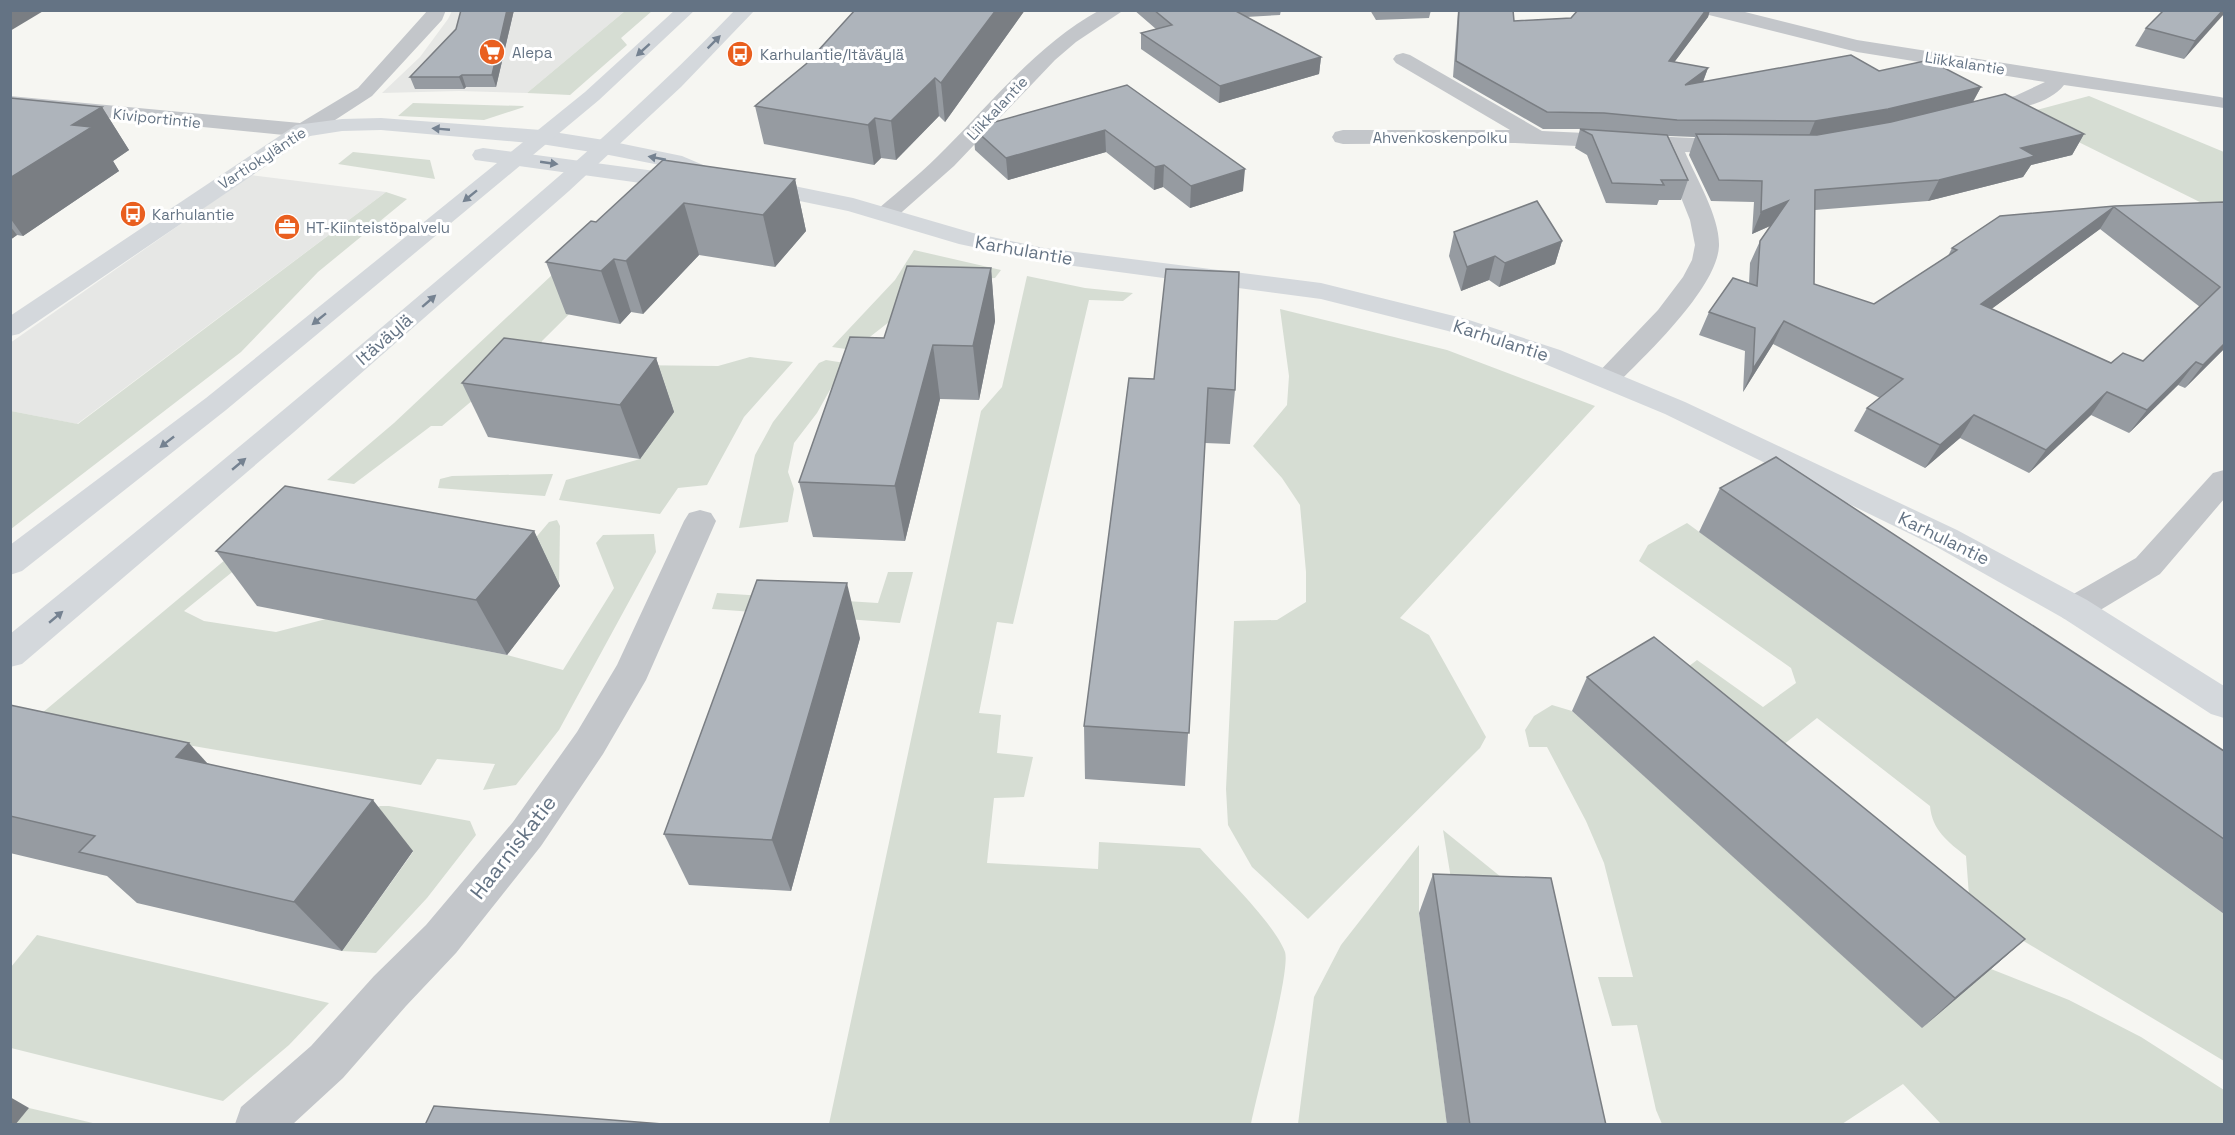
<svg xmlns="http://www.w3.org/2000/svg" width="2235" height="1135" font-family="'Space Grotesk',sans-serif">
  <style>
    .built { fill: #e6e7e5 }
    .green { fill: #d6ddd3 }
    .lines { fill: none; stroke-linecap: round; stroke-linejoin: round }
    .minor { fill: #c3c6ca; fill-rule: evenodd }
    .tertiary { fill: #c3c6ca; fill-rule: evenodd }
    .secondary { fill: #d4d8dc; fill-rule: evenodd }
    .primary { fill: #d4d8dc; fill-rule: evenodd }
    .wall { fill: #969ba1; fill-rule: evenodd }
    .shaded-wall { fill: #7a7e83 }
    .building { fill: #aeb4bb; stroke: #7a7e83; stroke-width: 1.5; fill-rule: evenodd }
    .oneway { fill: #758291 }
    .labels { text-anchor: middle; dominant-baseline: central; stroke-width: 6; stroke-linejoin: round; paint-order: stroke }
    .far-poi-label { font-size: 15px; fill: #647384; stroke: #fff; text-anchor: start }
    .far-street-label { font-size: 15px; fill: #647384; stroke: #fff }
    .street-label { font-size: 18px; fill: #647384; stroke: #fff }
    .near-street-label { font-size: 21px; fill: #647384; stroke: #fff }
  </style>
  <rect width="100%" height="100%" fill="#f6f6f2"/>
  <g class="built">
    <polygon points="452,11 625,11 527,93 459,91 382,93 420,57 448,19"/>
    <polygon points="251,175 386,192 77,424 11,411 10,343"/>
  </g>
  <g class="green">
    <polygon points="625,11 652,11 621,38 627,45 570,95 527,93"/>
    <polygon points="2089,96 2224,152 2224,211 2220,212 2022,114"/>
    <polygon points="413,103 523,106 524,107 484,120 398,116"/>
    <polygon points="353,152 430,160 435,179 338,164"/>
    <polygon points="386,192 407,199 318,272 241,352 11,529 11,411 78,424"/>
    <polygon points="676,208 542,341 534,364 718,366 750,357 793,362 744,417 707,485 678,488 660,514 559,500 566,480 640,459 486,389 442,426 431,426 354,484 327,480 394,423 616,215"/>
    <polygon points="914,250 1001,270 995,278 976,279 907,308 853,350 832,347 895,280"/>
    <path d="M1027 276 1085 288 1133 293 1123 301 1089 300 1013 624 997 622 979 713 1001 715 997 753 1033 757 1024 797 994 798 987 863 1098 869 1099 842 1200 848C1222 873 1275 924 1285 952 1291 971 1256 1096 1251 1124H829L981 411 1002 387Z"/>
    <polygon points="1280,309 1447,350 1595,406 1400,618 1429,635 1486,737 1480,748 1308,919 1252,867 1228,825 1226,789 1234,621 1277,620 1306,602 1306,572 1300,505 1282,478 1253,446 1287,405 1289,376"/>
    <polygon points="826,360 845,363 817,413 794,443 788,472 794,489 788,522 739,528 755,455 773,422 819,363"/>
    <polygon points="553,474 545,496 438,488 440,479 452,476"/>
    <polygon points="298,499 315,505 184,611 204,621 276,632 326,619 507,655 563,670 614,588 596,543 603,535 654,534 656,552 559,730 516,785 483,790 495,764 437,759 421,785 59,723 11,739"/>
    <polygon points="557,520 560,526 559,586 504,575 549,522"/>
    <path d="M1687 523 2224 914V1061L1970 909 1966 856C1948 842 1932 830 1930 806L1817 718 1778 749 1680 673 1697 660 1763 707 1796 683 1791 668 1639 561 1648 545Z"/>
    <polygon points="888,572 913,572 900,623 712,609 717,593 878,603"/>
    <polygon points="1552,705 1572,711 1922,1027 1991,969 2069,1000 2141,1037 2224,1090 2224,1124 1941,1124 1903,1084 1842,1124 1662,1124 1656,1110 1637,1025 1612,1026 1598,977 1633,977 1604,863 1586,821 1547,747 1529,747 1525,730 1534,716"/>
    <polygon points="380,806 389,806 470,821 476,835 427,898 376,953 342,951 413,852 374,810"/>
    <polygon points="1443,830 1543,911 1456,909"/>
    <polygon points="1419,845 1419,913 1447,1124 1298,1124 1314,997 1341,945"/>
    <polygon points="37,935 329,1003 289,1045 223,1101 11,1048 11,967"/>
    <polygon points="29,1108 97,1124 15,1124"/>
  </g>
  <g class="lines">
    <g class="minor">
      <path d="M1100 10H1124L1076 42 1055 60 954 166 894 219 886 221 878 219 874 214 878 209C901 189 925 170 946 148 995 99 1038 44 1100 10Z"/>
      <path d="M1703 10H1737L1857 40 2220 97 2224 98V108L2064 85C2046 108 2003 111 1976 116L1969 114 1965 110 1969 106 2015 96 2045 82 1857 52 1705 14Z"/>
      <path d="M1403 53 1410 55 1542 131 1736 140 1744 142 1747 147 1744 152 1736 154 1685 152C1696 178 1720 217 1719 246 1717 288 1646 355 1617 384L1607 387 1597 384 1593 378 1658 310 1683 277 1692 260 1695 245 1690 220 1662 150 1515 143 1343 144 1335 142 1332 137 1335 132 1343 130H1510L1396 63 1393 59 1396 55Z"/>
      <polygon points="700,510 711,513 716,521 646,680 603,754 541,846 456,953 406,1006 343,1078 293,1124 235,1124 241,1107 311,1046 374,976 426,925 513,822 577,732 617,665 684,521 689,513"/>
    </g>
    <g class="tertiary">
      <polygon points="428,10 446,10 442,20 372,96 312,135 304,137 10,108 10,96 300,123 358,88"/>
      <polygon points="2224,470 2224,499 2160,574 2087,618 2075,622 2063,618 2058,609 2063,600 2136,558 2213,473"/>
    </g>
    <g class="secondary">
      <polygon points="381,118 541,130 604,140 682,156 715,170 853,198 973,233 1044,248 1321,283 1466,319 1560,350 1685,402 1957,530 2087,600 2224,686 2224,718 2211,714 2063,618 1935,546 1665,414 1540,362 1448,331 1321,299 1044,262 959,244 848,211 708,182 675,168 604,154 541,144 381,130 342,131 310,136 19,334 10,336 10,316 296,125 342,119"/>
      <polygon points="483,148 655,171 663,173 666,178 663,183 655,185 475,160 472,155 475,150"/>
    </g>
    <g class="primary">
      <polygon points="675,10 695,10 599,100 226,410 22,571 10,575 10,545 206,398 585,92"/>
      <path d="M735 10H755L681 87 569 191 294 432 22 664 10 667V634C149 522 286 409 421 294 529 203 637 112 735 10Z"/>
    </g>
  </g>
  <g class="wall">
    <polygon points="514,10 496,87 466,87 464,89 415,89 410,77"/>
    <polygon points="855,10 1025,10 945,122 939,116 896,160 881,158 874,165 764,144 755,106 806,64"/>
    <polygon points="1134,10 1281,10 1280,15 1246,17 1321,57 1319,74 1219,103 1141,49 1141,33 1156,29"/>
    <polygon points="1370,10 1431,10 1429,18 1376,20"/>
    <path d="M1458 10H1513L1514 21 1571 18 1578 10H1710L1708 17 1674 62 1708 68 1703 82 1879 71 1981 87 1973 102 2084 134 2072 155 2031 165 2023 177 1928 201 1815 210 1814 284 1874 304 1948 256 1952 248 2115 206 2224 202V349L2185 388 2178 385 2129 433 2091 415 2029 473 1960 438 1925 468 1854 431 1867 408 1880 398 1773 344 1743 392 1745 351 1699 335 1709 312 1749 284 1750 263 1760 241 1770 226 1752 234 1754 202 1711 201 1689 155 1695 137 1668 136 1688 180 1681 200H1659L1657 205 1606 203 1587 155 1575 148 1580 129H1543L1453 77ZM2100 229 2200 307 2143 361 2111 363 1991 309Z"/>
    <polygon points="2224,10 2184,59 2135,46 2146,28"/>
    <polygon points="1127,85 1243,191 1190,208 1163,187 1154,190 1106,152 1008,180 975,150 973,128"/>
    <polygon points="10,98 102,107 129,150 113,161 119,171 23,236 17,235 10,240"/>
    <polygon points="795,179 806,231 775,267 699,255 643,314 631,312 620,324 566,314 546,262 596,222"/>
    <polygon points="1454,232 1562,241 1555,264 1499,287 1489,280 1461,291 1449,256"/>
    <polygon points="991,268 995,321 979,400 940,399 905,541 813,537 799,482 884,338"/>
    <polygon points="656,358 674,412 640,459 488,437 462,383"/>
    <polygon points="1129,378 1235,390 1230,444 1205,443 1185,786 1085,779 1084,726"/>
    <polygon points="1720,488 2224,751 2224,914 1699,532"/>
    <polygon points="534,531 560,586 507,655 257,606 216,551"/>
    <polygon points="860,638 791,891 689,885 664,834"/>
    <polygon points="1587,677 2025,939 1991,969 1922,1028 1572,711"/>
    <polygon points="10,705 207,763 413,851 342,951 137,903 107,876 10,853"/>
    <polygon points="1433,874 1606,1125 1447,1125 1419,913"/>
  </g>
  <g class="shaded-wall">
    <polygon points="10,10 45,10 10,31"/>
    <polygon points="507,10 514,10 496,87 492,75"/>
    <polygon points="996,10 1025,10 945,122 941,83"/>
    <polygon points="1706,10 1710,10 1708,17 1664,76 1669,61"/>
    <polygon points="2223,10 2224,10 2224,14 2184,59 2195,41"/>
    <polygon points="1321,57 1319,74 1219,103 1220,86"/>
    <polygon points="1708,68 1702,84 1685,85"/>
    <polygon points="462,75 466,87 464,89 459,77"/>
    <polygon points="935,78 939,116 896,160 891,121"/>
    <polygon points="1981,87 1972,103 1881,125 1808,138 1815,121"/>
    <polygon points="102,107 129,150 113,161 119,171 23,236 10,218 10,178 72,125"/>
    <polygon points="875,118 881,158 874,165 868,125"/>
    <polygon points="1105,130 1106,152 1008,180 1006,158"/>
    <polygon points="2084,134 2072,155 2031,165 2023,177 1928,201 1939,180 2021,148"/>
    <polygon points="1164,165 1163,187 1154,190 1155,167"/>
    <polygon points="1245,169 1243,191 1190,208 1191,186"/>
    <polygon points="795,179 806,231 775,267 763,215"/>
    <polygon points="1788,201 1779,222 1752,234 1761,212"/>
    <polygon points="684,203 699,255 643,314 626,261"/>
    <polygon points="2114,207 2100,229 1967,327 1981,304"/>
    <polygon points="10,226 17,235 10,240"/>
    <polygon points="1562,241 1555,264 1499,287 1505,263"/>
    <polygon points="1495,256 1489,280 1461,291 1467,267"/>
    <polygon points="614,259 631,312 620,324 601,271"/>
    <polygon points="991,268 995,321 979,400 973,346"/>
    <polygon points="1784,321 1773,344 1743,392 1753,369"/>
    <polygon points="2224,344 2224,349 2185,388 2203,365"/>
    <polygon points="933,345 940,399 905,541 895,486"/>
    <polygon points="656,358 674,412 640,459 620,405"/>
    <polygon points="2196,362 2178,385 2129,433 2147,410"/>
    <polygon points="2107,392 2091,415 2029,473 2046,450"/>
    <polygon points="1974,415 1960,438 1925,468 1940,445"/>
    <polygon points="534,531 560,586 507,655 476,600"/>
    <polygon points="847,583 860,638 791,891 772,840"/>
    <polygon points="189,743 237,796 176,757"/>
    <polygon points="373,800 413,851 342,951 294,902"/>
    <polygon points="2025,939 1991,969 1922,1028 1955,998"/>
    <polygon points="10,1097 29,1108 15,1125 10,1125"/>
  </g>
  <g class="building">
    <polygon points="461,10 507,10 492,75 462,75 459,77 410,77 456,29"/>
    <polygon points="855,10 996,10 941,83 935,78 891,121 875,118 868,125 755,106 806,64"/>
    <polygon points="1154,10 1234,10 1321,57 1220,86 1141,33 1172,25"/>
    <polygon points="1459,10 1513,10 1514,21 1571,18 1578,10 1706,10 1669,61 1708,68 1685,85 1851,55 1879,71 1929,60 1981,87 1888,109 1815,121 1677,120 1604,113 1547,112 1456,61"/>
    <polygon points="2164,10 2223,10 2195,41 2146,28"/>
    <polygon points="1127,85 1245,169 1191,186 1164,165 1155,167 1105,130 1006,158 973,128"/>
    <path d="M2005 94 2084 134 2021 148 2035 156 1939 180 1815 190 1814 284 1874 304 1957 250 1952 248 2000 216 2115 206 2224 202V344L2203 365 2196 362 2147 410 2107 392 2046 450 1974 415 1940 445 1867 408 1903 379 1784 321 1753 369 1755 328 1709 312 1733 278 1757 286 1760 241 1788 201 1761 212 1762 181 1719 180 1696 134 1817 135 1891 122ZM2114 207 2220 287 2143 361 2123 353 2111 363 1981 304Z"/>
    <polygon points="10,98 102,107 72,125 92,127 10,178"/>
    <polygon points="1580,129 1667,135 1688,180 1661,180 1664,185 1612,183 1592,135"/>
    <polygon points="663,160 795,179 763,215 684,203 626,261 614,259 601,271 546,262 591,221 596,222"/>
    <polygon points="1537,201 1562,241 1505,263 1495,256 1467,267 1454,232"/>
    <polygon points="907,266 991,268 973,346 933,345 895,486 799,482 850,337 884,338"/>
    <polygon points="1166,269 1239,272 1235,390 1208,388 1189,733 1084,726 1129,378 1154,379"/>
    <polygon points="504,338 656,358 620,405 462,383"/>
    <polygon points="1776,457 2224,751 2224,839 1720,488"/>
    <polygon points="285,486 534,531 476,600 216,551"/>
    <polygon points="757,580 847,583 772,840 664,834"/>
    <polygon points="1654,637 2025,939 1955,998 1587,677"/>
    <polygon points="10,705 189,743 176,757 373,800 294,902 79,852 95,836 10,816"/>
    <polygon points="1433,874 1551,878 1606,1125 1470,1125"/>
    <polygon points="434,1106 675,1125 425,1125"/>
  </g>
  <defs><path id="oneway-solid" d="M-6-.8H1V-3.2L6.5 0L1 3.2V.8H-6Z" transform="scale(1.5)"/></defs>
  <g class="oneway">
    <use href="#oneway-solid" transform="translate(714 42) rotate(-45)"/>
    <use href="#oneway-solid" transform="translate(643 50) rotate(138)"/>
    <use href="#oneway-solid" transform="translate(441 129) rotate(-175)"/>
    <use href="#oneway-solid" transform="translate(657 158) rotate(-169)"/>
    <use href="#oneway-solid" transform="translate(549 163) rotate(8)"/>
    <use href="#oneway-solid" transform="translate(470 196) rotate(141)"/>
    <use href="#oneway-solid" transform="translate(429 301) rotate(-41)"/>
    <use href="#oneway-solid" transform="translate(319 319) rotate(141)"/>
    <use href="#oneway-solid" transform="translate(167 442) rotate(142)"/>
    <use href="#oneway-solid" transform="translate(239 464) rotate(-40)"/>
    <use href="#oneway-solid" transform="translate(56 617) rotate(-40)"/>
  </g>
  <defs>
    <g id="supermarket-disc" transform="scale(1.35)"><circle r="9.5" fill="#e95f1f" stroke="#fff"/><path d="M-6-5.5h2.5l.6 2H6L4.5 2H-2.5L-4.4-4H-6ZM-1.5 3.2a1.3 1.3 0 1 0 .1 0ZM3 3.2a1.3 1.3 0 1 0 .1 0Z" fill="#fff"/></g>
    <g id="bus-disc" transform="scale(1.35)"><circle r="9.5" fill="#e95f1f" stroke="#fff"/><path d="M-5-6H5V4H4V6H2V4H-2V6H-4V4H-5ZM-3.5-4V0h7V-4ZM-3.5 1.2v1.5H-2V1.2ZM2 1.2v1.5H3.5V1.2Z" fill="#fff"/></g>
    <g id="office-disc" transform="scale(1.35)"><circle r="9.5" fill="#e95f1f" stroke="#fff"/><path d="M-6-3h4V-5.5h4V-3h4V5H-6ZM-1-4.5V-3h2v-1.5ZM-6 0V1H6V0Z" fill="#fff"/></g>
  </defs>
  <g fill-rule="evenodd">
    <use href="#supermarket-disc" x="492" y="52"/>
    <use href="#bus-disc" x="740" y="54"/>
    <use href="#bus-disc" x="133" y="214"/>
    <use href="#office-disc" x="287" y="227"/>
  </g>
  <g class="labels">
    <g class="far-poi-label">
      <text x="512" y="52">Alepa</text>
      <text x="760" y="54">Karhulantie/Itäväylä</text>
      <text x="152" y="214">Karhulantie</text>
      <text x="306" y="227">HT-Kiinteistöpalvelu</text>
    </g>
    <g class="far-street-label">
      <text transform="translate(1965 63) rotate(9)">Liikkalantie</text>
      <text transform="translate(997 108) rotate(-47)">Liikkalantie</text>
      <text transform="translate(157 118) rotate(6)">Kiviportintie</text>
      <text x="1440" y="137">Ahvenkoskenpolku</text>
      <text transform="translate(262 158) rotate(-33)">Vartiokyläntie</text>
    </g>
    <g class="street-label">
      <text transform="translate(1024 250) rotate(10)">Karhulantie</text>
      <text transform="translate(384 339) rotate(-41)">Itäväylä</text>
      <text transform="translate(1501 340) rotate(18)">Karhulantie</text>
      <text transform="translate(1944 538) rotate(26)">Karhulantie</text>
    </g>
    <g class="near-street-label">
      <text transform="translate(513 847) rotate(-52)">Haarniskatie</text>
    </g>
  </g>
  <rect width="2235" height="1135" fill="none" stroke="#647384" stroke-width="24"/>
</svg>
